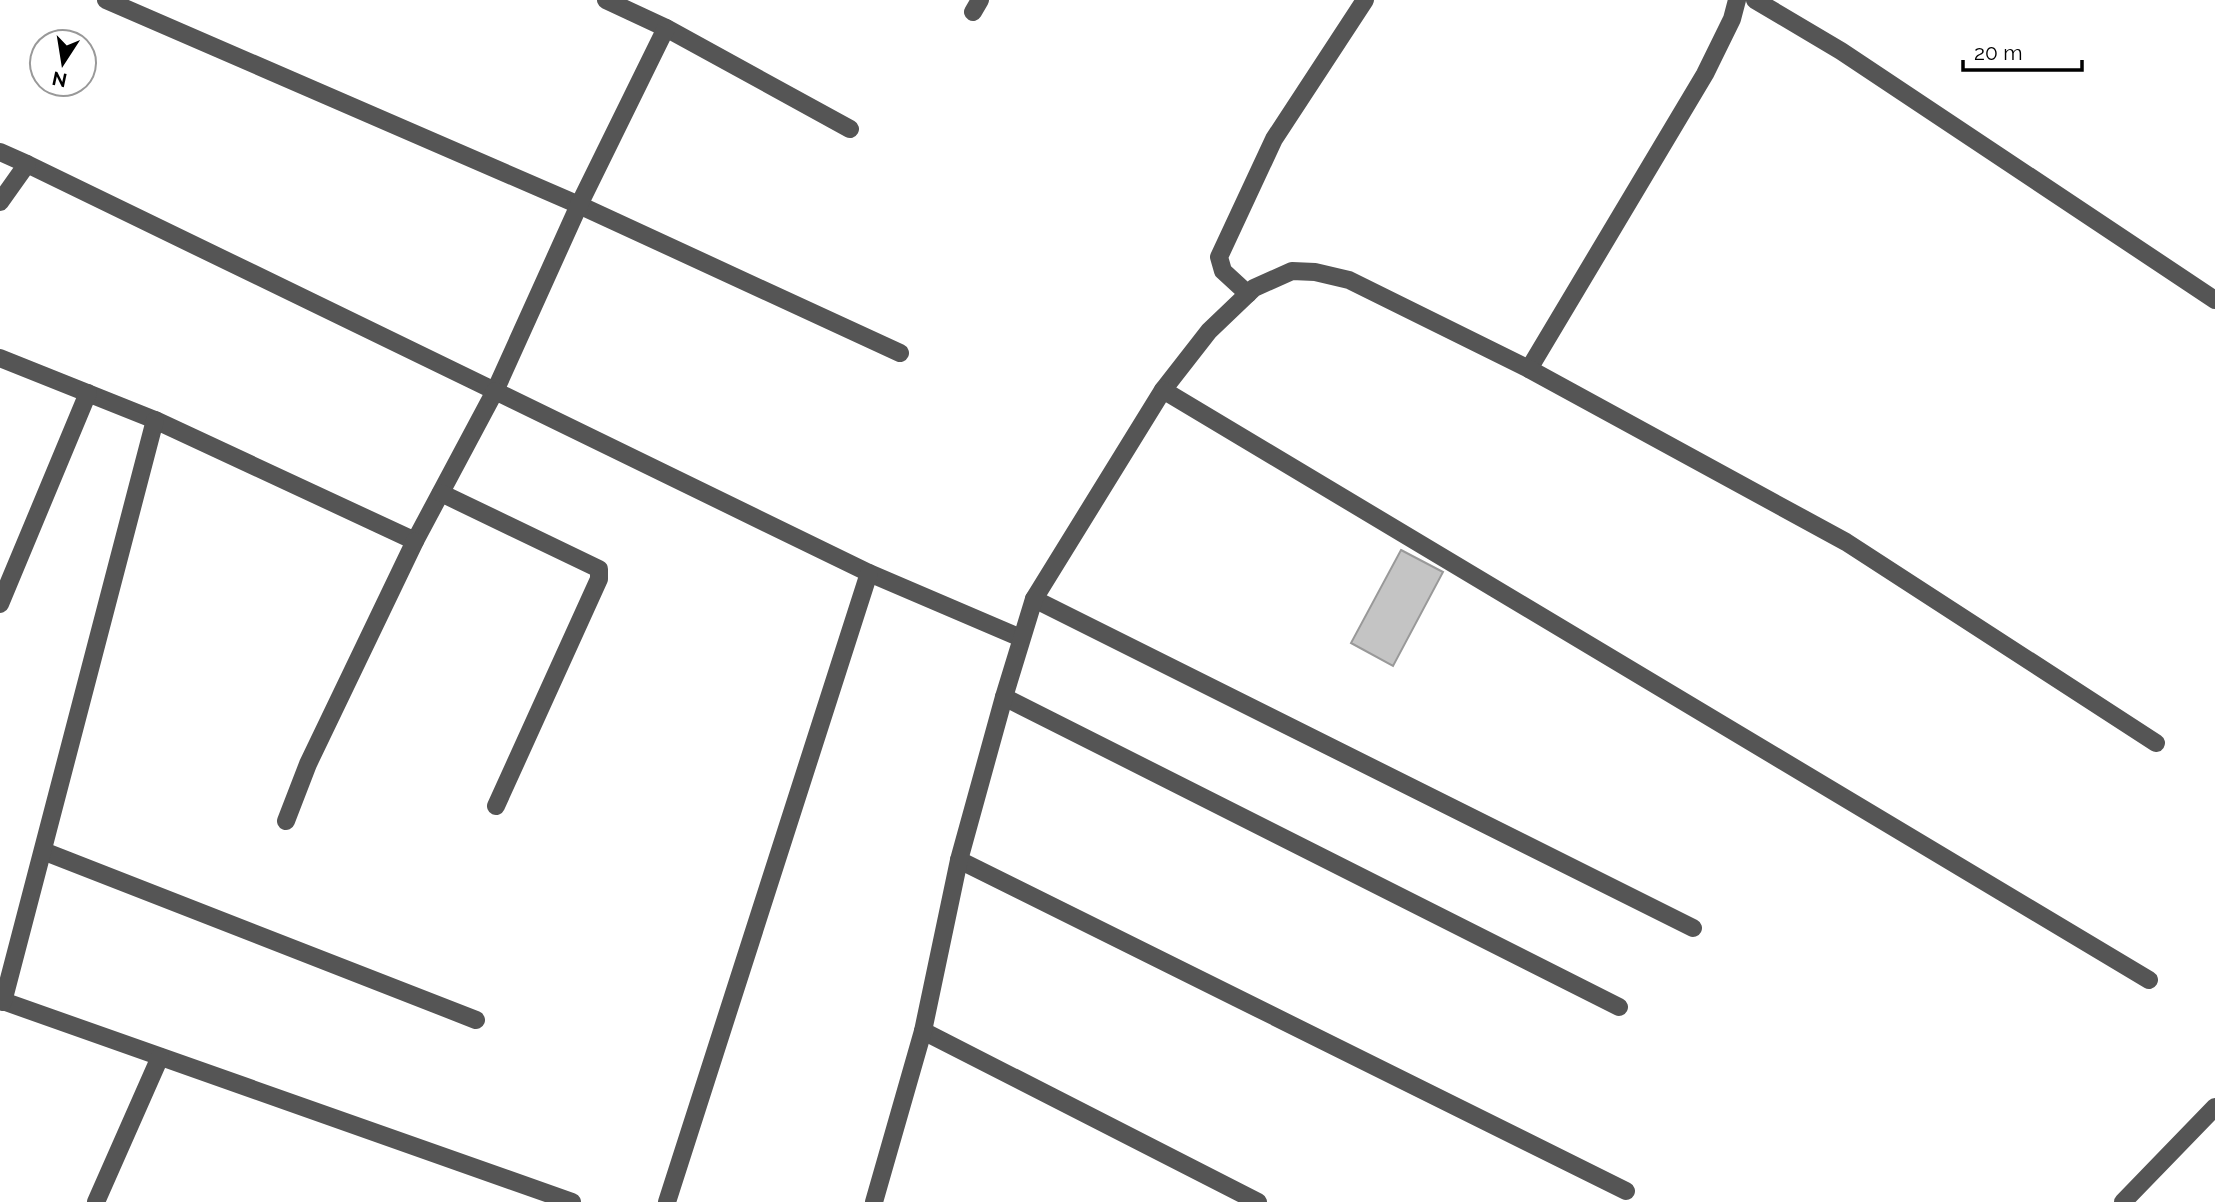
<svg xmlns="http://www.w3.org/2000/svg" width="2215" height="1202" font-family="Raleway,sans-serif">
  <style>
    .building { fill: #c4c4c4; stroke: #999; stroke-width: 2 }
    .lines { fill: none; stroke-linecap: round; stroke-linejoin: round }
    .minor { stroke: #555; stroke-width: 18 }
  </style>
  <rect width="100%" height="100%" fill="#fff"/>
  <polygon class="building" points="1401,550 1443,572 1393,666 1351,643"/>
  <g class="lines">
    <g class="minor">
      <polyline points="106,0 579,205 900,353"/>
      <polyline points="606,0 666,28 850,129"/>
      <polyline points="1755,0 1841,51 2215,300"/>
      <polyline points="973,12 980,0"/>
      <polyline points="0,152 27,164 495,391 579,205 666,28"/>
      <polyline points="0,202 27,164"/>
      <polyline points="1248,294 1223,271 1219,257 1274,139 1365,0"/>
      <polyline points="0,358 155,420 415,541 495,391 869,573 1021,638"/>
      <polyline points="1529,369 1705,74 1732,19 1737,0"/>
      <polyline points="1163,390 1209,331 1254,288 1292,271 1315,272 1349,280 1529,369 1846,542 2156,743"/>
      <polyline points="441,493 599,569 599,579 496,806"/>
      <polyline points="1034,599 1693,928"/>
      <polyline points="0,604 88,393"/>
      <polyline points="1004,697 1619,1007"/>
      <polyline points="286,821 308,764 415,541"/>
      <polyline points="43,851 476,1020"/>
      <polyline points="959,860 1626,1191"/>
      <polyline points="0,1000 572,1202"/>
      <polyline points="3,1002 155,420"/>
      <polyline points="923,1031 1258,1202"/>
      <polyline points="96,1202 160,1057"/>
      <polyline points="667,1202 869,573"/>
      <polyline points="874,1202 923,1031 959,860 1004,697 1034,599 1163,390 2149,980"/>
      <polyline points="2123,1202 2215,1107"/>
    </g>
  </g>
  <g transform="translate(63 63) rotate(192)"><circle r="33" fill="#ffffff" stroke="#999999" stroke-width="2"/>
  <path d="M0-5L12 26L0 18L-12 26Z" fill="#000000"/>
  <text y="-10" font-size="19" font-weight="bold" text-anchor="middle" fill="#000000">N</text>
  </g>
  <path d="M1963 60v10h119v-10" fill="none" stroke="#000000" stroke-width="3.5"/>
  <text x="1974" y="60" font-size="21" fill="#000000" stroke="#ffffff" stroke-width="5" paint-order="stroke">20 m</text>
</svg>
